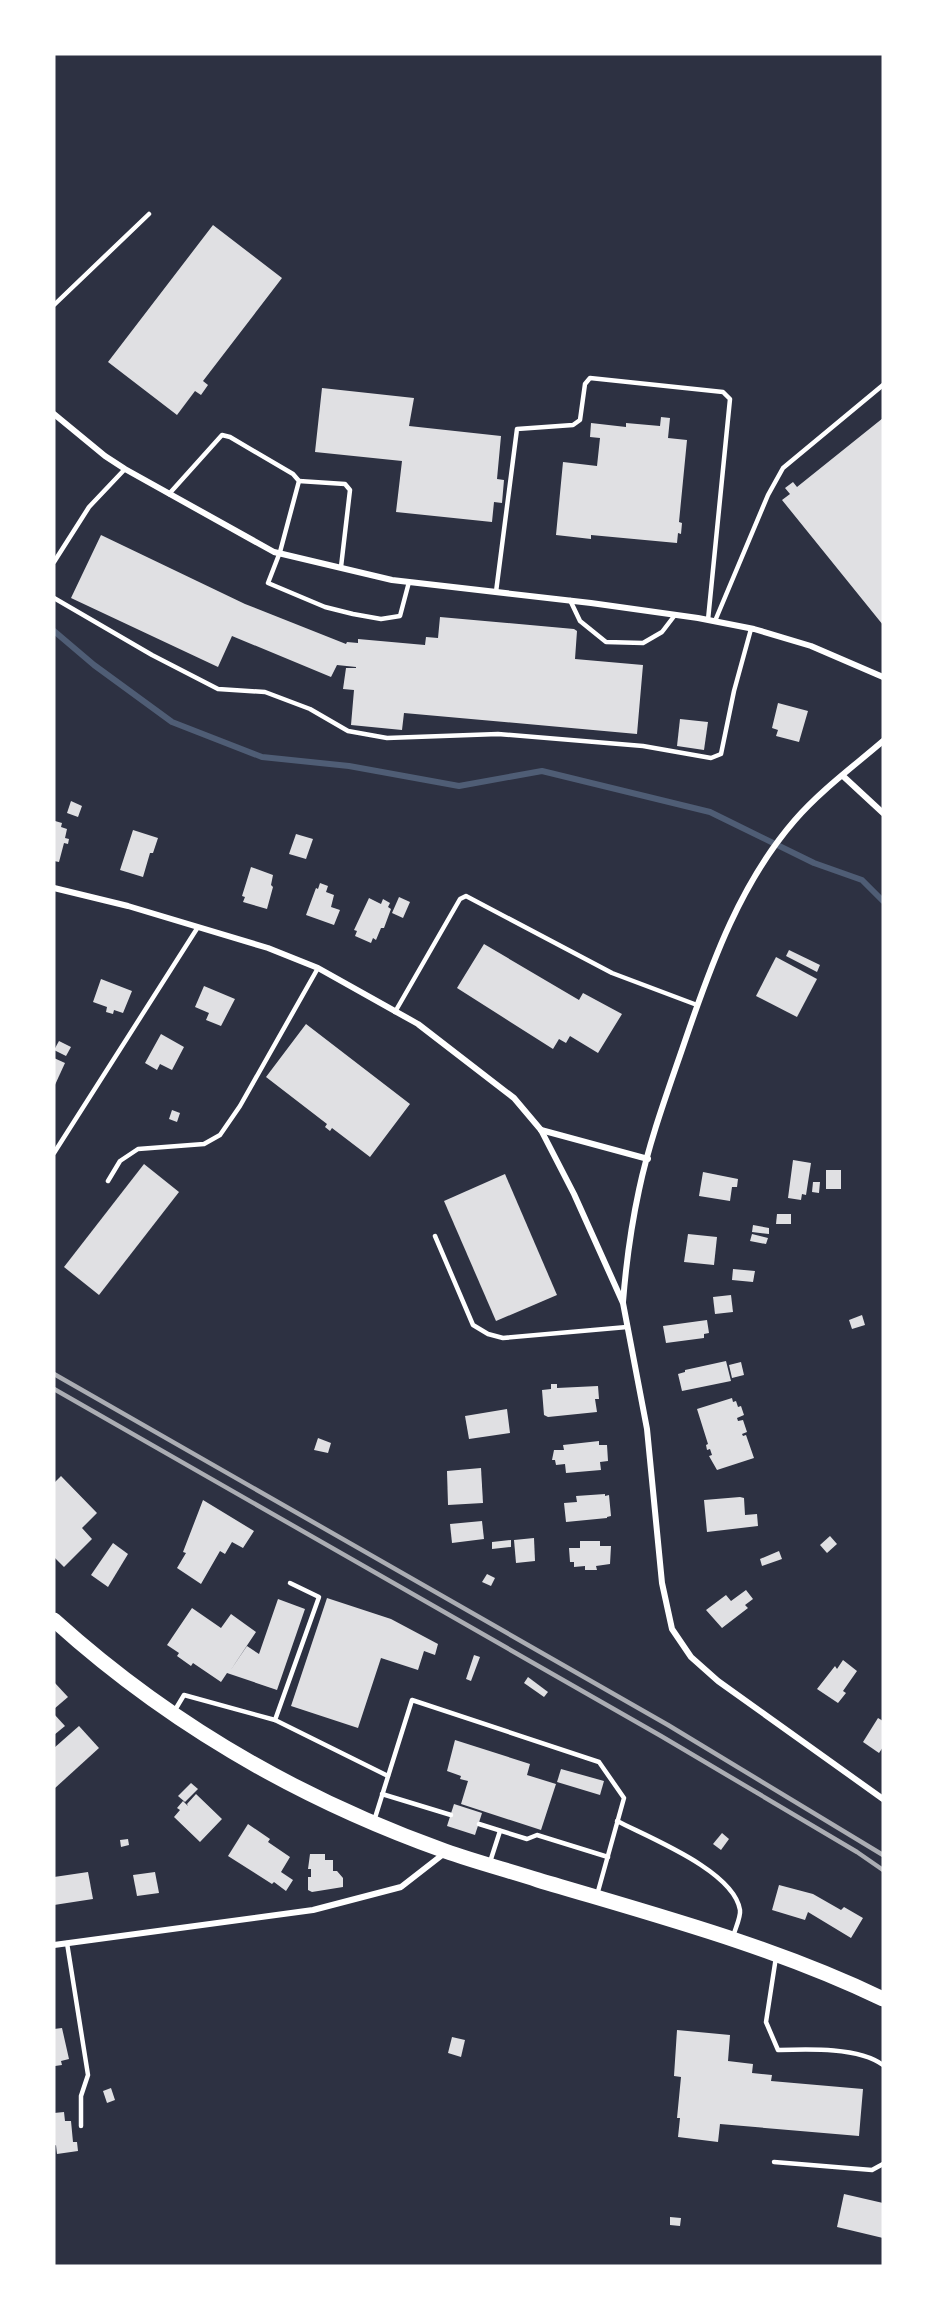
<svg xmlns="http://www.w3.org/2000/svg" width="937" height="2320" font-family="'Sofia Sans Condensed',sans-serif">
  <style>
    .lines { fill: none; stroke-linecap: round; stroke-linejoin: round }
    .stream { stroke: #4f5d75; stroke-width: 6 }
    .building { fill: #e0e0e3 }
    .service { stroke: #fff; stroke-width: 4.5 }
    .minor { stroke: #fff; stroke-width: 6 }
    .primary { stroke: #fff; stroke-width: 15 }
    .rail { stroke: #abadb3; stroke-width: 4.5 }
  </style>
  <rect width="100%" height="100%" fill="#2d3142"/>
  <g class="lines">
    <polyline class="stream" points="54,631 94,665 172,722 262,757 349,766 459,786 542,771 710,812 814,863 862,880 883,901"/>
  </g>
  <g class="building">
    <polygon points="213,225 282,278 203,381 208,385 201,395 195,391 177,415 108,362"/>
    <polygon points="322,388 414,398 409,426 501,436 497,479 504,480 502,503 494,502 492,522 396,512 402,461 315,452"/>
    <polygon points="661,417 670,418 668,438 687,440 679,522 682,523 681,534 678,533 677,543 591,535 591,539 556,535 563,462 597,466 600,438 590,437 591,423 626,427 626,423 660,426"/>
    <polygon points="883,418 883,625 782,500 790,494 785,488 793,482 797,487"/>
    <polygon points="101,535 245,604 346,644 347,642 358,643 358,639 425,645 426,637 438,638 440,617 574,629 577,631 575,659 643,665 637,734 404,713 402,730 351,725 354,690 343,689 346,668 356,668 356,667 337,665 331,677 232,636 218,667 71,598"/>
    <polygon points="778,703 808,711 799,742 776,736 778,730 772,728"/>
    <polygon points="680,719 708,722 704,750 677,746"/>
    <polygon points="71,801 82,806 78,817 67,813"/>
    <polygon points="55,821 62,823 61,827 67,829 65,838 69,839 68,844 64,843 59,862 54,861"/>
    <polygon points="133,830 158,838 153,853 150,853 143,877 120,870"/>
    <polygon points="296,834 313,839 306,859 289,854"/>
    <polygon points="251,867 273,875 271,885 273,887 267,909 243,902 245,897 242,896"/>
    <polygon points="320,883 328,886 326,892 334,895 331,907 340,910 334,925 306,915 316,888 318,889"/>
    <polygon points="399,897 410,902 403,918 392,913"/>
    <polygon points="369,898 381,904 383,899 390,903 388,907 391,909 384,928 381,928 376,940 373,938 371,943 355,936 357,931 354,930"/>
    <polygon points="484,944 579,1000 583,993 622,1014 598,1053 570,1036 566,1043 559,1039 553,1049 457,988"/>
    <polygon points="789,950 820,965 817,972 786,956"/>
    <polygon points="776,957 817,979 797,1017 756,996"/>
    <polygon points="101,979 132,991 123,1013 114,1010 113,1014 106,1012 107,1007 93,1002"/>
    <polygon points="204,986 235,999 221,1026 206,1020 209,1013 195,1007"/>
    <polygon points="306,1024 410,1104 370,1157 332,1128 330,1131 325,1127 327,1124 266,1077"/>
    <polygon points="161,1034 184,1047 172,1070 160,1064 157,1070 145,1063"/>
    <polygon points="59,1041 71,1047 66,1056 54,1050"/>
    <polygon points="54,1058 65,1063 54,1087"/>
    <polygon points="172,1110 180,1113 177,1122 169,1119"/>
    <polygon points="793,1160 811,1163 806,1195 802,1194 801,1200 788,1198"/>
    <polygon points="144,1164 179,1192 99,1295 64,1267"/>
    <rect x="826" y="1170" width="15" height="19"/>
    <polygon points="703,1172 738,1179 737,1187 732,1187 730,1201 699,1196"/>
    <polygon points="505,1174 557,1295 496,1321 444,1201"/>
    <polygon points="813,1182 820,1182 819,1193 812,1192"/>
    <polygon points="777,1214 791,1214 791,1224 776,1224"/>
    <polygon points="753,1225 769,1228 769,1234 752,1232"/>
    <polygon points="688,1234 717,1237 714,1265 684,1262"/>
    <polygon points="752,1234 768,1238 766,1244 750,1241"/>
    <polygon points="733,1269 755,1271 753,1282 732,1280"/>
    <polygon points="731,1295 733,1312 715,1314 713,1297"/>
    <polygon points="862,1315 865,1325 852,1329 849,1320"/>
    <polygon points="707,1320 709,1333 704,1334 704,1338 666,1343 663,1326"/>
    <polygon points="726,1361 731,1381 682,1391 678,1374 685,1372 685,1370"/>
    <polygon points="741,1362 744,1375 732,1378 729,1365"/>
    <polygon points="551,1384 557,1384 557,1388 598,1386 599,1399 595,1399 597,1412 548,1417 544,1415 542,1390 551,1389"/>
    <polygon points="732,1398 733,1402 736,1401 738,1407 741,1406 744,1415 737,1418 738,1421 743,1420 747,1432 742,1434 743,1436 746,1435 754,1458 717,1470 709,1456 712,1455 710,1449 707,1450 706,1445 708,1444 697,1409"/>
    <polygon points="507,1409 510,1433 469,1439 465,1416"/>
    <polygon points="318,1438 331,1443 328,1453 314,1450"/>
    <polygon points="599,1441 599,1445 607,1445 608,1461 600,1462 601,1470 566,1473 565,1464 556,1465 555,1460 552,1460 554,1450 564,1450 563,1445"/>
    <polygon points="481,1468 483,1503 448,1505 447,1471"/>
    <polygon points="61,1476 97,1513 82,1528 92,1539 64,1567 54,1557 54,1483"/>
    <polygon points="605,1494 605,1496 609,1495 611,1516 607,1517 607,1518 566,1522 564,1503 577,1502 576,1496"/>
    <polygon points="740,1497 744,1498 745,1515 757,1514 758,1526 707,1532 704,1500"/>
    <polygon points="203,1500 254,1531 243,1548 232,1542 225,1554 220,1551 201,1584 177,1568 186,1553 183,1552"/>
    <polygon points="482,1521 484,1539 452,1543 450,1524"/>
    <polygon points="830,1536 837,1544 827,1553 820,1545"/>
    <polygon points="534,1538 535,1561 516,1563 514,1540"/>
    <polygon points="511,1540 511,1547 492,1549 492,1542"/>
    <polygon points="580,1541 600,1541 600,1546 611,1546 610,1564 596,1566 597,1570 585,1570 585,1566 574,1567 574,1562 570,1562 569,1548 580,1548"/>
    <polygon points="113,1543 128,1554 108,1587 91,1575"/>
    <polygon points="779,1551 782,1559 762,1566 760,1559"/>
    <polygon points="487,1574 495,1578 491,1586 482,1582"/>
    <polygon points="746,1590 753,1599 745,1605 748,1608 722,1628 706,1610 726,1595 731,1601"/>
    <polygon points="327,1598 391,1619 438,1644 435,1655 424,1651 418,1670 381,1658 358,1728 291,1706"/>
    <polygon points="278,1599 305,1609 277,1690 227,1673 221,1682 193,1663 191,1666 177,1656 179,1653 167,1645 192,1608 221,1628 231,1614 256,1632 230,1671 247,1646 259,1654"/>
    <polygon points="474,1655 480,1657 471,1681 466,1679"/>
    <polygon points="843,1660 857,1671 843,1691 846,1693 838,1703 817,1689 835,1666 837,1669"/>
    <polygon points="528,1677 548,1692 544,1697 524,1683"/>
    <polygon points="54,1682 68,1697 54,1709"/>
    <polygon points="54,1714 65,1726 54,1735"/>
    <polygon points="878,1718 883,1721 883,1747 879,1753 863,1742"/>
    <polygon points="79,1726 99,1748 54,1789 54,1748"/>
    <polygon points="455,1740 530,1764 527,1775 556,1784 541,1830 461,1804 468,1781 460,1779 461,1776 447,1771"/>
    <polygon points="561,1769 604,1781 600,1795 557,1782"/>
    <polygon points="191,1783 198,1789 185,1802 178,1796"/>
    <polygon points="196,1794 222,1819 200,1842 174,1817 180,1810 177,1808 183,1801 188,1806 187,1804"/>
    <polygon points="454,1804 482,1813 475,1835 447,1826"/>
    <polygon points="248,1824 270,1839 268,1842 290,1857 281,1872 293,1880 286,1891 274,1882 272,1884 228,1856"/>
    <polygon points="722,1833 729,1839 721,1850 713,1844"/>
    <polygon points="128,1839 129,1845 121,1847 120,1840"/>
    <polygon points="310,1854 325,1854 325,1860 333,1860 333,1871 337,1871 343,1878 343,1887 312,1892 308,1890 308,1877 311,1877 311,1869 308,1869"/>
    <polygon points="88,1872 93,1899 54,1905 54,1877"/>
    <polygon points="155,1872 159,1893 137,1896 133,1875"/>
    <polygon points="779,1885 813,1894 841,1910 844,1907 863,1918 851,1938 808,1912 805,1920 772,1910"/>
    <polygon points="62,2028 69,2059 61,2061 62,2065 55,2066 54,2029"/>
    <polygon points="677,2030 730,2035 728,2061 753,2064 752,2073 772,2075 771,2081 863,2089 859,2136 720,2124 718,2142 678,2137 680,2118 677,2118 681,2077 674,2076"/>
    <polygon points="452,2037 465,2040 461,2057 448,2053"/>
    <polygon points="111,2088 115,2100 107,2103 103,2091"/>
    <polygon points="64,2112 65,2121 71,2121 73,2142 77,2142 78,2151 57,2154 56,2145 54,2146 54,2113"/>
    <polygon points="844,2194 883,2203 883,2238 837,2227"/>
    <polygon points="670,2217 681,2218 680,2226 670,2225"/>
  </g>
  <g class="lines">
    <g class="service">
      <polyline points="54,305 149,214"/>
      <polyline points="299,481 345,484 350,490 341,567"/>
      <polyline points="169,494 222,435 230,437 293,474 299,481 280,552 268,583 325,607 353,614 381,619 400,616 409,582"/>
      <polyline points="54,562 89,507 125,469"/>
      <polyline points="496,592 517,429 573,425 580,420 585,384 590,378 723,392 730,399 708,620"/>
      <polyline points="54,598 152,655 218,689 265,692 310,709 348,731 387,738 498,734 643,746 711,758 721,754 734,691 751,629"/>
      <polyline points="570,600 580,621 606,642 643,643 662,632 675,615"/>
      <polyline points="715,621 768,495 783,468 883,385"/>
      <polyline points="395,1012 460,899 466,896 612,973 697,1005"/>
      <polyline points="54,1153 198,927"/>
      <polyline points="108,1181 120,1161 138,1149 204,1144 220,1135 240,1106 318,968"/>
      <polyline points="435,1236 473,1325 488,1334 503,1338 627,1327"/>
      <polyline points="290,1583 319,1597 275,1720 388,1776"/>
      <polyline points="175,1710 184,1695 275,1720"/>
      <polyline points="382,1794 451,1815"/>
      <polyline points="374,1821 412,1700 599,1762 624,1798 597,1895"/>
      <path d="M617 1821C650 1838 734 1871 740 1910 741 1917 735 1929 733 1937"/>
      <polyline points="479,1824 527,1839 537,1835 608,1857"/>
      <polyline points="490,1862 500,1831"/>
      <polyline points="67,1943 88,2075 81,2096 81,2126"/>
      <path d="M776 1957 766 2022 778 2050C808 2049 859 2047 883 2065"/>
      <polyline points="774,2162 872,2170 883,2164"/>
    </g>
    <g class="minor">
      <polyline points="54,414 105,456 125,469 274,552 392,580 591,603 698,618 754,629 811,646 883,677"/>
      <polyline points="843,776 883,813"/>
      <polyline points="54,888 128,906 268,948 318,968 418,1024 514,1098 541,1130 574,1194 623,1303 647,1429 662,1583 672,1629 691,1657 718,1681 883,1799"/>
      <polyline points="541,1130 648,1159"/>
      <path d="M623 1302C626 1264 631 1227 639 1190 650 1138 669 1088 686 1038 712 962 741 882 795 820 820 791 854 766 883 741"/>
      <polyline points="54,1945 313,1910 401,1887 446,1852"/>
    </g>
    <path class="primary" d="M54 1620C169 1724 299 1799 445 1851 476 1862 507 1870 538 1880 655 1915 773 1946 883 1999"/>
    <g class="rail">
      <polyline points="54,1374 668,1725 883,1855"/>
      <polyline points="54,1389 661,1736 857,1852 883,1870"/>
    </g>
  </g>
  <rect width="937" height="2320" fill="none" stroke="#ffffff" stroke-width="111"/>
</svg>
